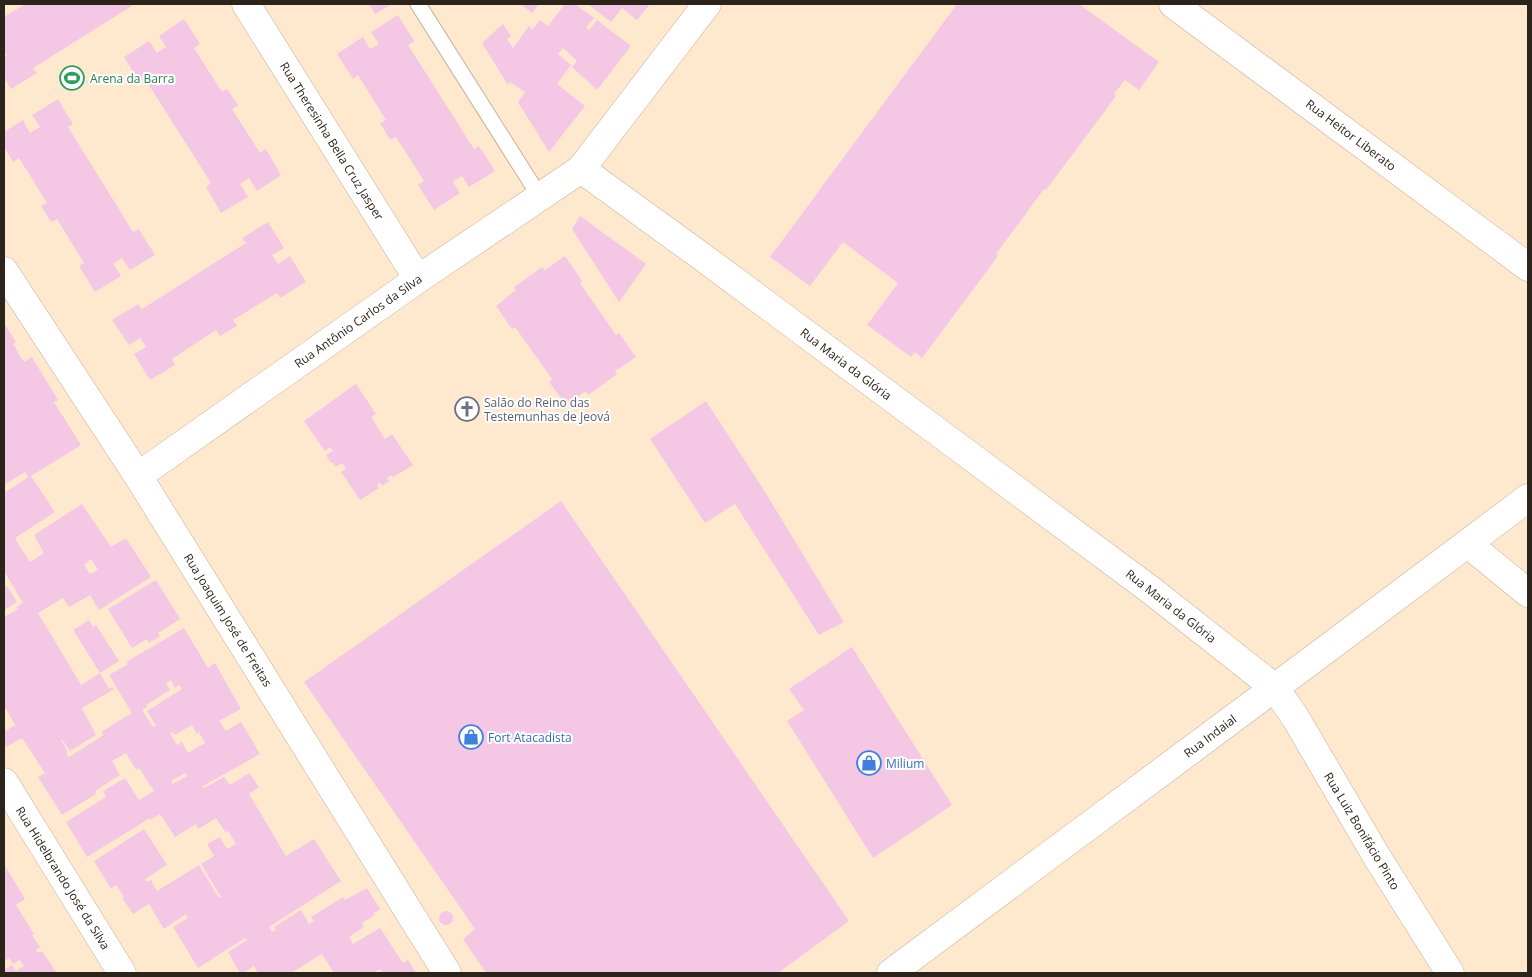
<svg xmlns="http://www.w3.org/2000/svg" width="1532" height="977" font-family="'Open Sans',sans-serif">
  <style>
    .building { fill: #f4c7e5; fill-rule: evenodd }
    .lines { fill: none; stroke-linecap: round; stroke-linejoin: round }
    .service-casing { stroke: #c5b098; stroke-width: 17 }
    .minor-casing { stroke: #c5b098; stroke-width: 29 }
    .secondary-casing { stroke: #c5b098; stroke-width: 29 }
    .primary-casing { stroke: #c5b098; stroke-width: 29 }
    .service { stroke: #fff; stroke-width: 15 }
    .minor { stroke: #fff; stroke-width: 28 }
    .secondary { stroke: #fff; stroke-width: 28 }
    .primary { stroke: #fff; stroke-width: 28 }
    .labels { text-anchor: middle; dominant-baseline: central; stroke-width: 4; stroke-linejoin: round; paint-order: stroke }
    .leisure-label { font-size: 12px; fill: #27864d; stroke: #fff; text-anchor: start }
    .street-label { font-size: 12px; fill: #2c241a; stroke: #fff }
    .worship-label { font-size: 12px; fill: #5b616d; stroke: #fff; text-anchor: start }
    .shop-label { font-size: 12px; fill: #366cbe; stroke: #fff; text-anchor: start }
  </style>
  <rect width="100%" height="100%" fill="#fee9cf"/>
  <g class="building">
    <polygon points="25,4 135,4 33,68 37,73 11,89 4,77 4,58 7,56 4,51 4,17"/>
    <polygon points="369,4 392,4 375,14"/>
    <polygon points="520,4 539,4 532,13"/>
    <polygon points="565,4 575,4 594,18 586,28 589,30 597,20 631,46 597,90 572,67 577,61 563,48 558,54 571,65 557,84 585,106 549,152 518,102 525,92 510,82 508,85 482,43 503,24 511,36 507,39 513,48 529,26 532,30 540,20 548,26"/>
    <polygon points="588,4 650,4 637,20 622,8 611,22"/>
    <polygon points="957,4 1079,4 1159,62 1139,90 1125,80 1114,94 1116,96 1046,190 1044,189 996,254 998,256 922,358 915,352 911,357 867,325 898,283 843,242 810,286 770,257"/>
    <polygon points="398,15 414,41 408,45 474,149 479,146 495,171 469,187 462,176 453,182 460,193 434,210 418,185 424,181 396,137 390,140 380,123 386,120 358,75 353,79 337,54 363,37 370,49 379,44 371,32"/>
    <polygon points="184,19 200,44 194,48 222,92 227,89 238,105 232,109 260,153 266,149 281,175 257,191 249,178 240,184 248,197 221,213 206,187 211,183 145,79 140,83 124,57 149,41 157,53 166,47 159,36"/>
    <polygon points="58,99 73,124 68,127 133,232 139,229 155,255 130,270 122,258 113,264 121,276 95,292 79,266 84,263 57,219 51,222 41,206 47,203 19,158 13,162 4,147 4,132 23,120 30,133 40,127 32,115"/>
    <polygon points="580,216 646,264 619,302 572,229"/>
    <polygon points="268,222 284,248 272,255 278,264 290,256 306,282 280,298 277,293 233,320 237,326 220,336 216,330 172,359 175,365 150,380 134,354 146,347 140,338 129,345 112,320 138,304 142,309 246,243 242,238"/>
    <polygon points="565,256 582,281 580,283 616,335 619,333 636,357 615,371 617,374 588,395 586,391 566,405 549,382 552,379 515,327 512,329 496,306 516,290 514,287 542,267 545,270"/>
    <path d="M4 323 16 342 13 344 24 362 32 357 58 400 54 402 81 445 31 476 55 512 15 538 19 545 30 562 44 553 34 535 82 504 111 547 126 538 151 577 99 610 90 595 69 607 63 598 38 613 81 685 100 673 109 689 113 687 114 689 82 708 96 735 70 751 62 739 61 740 68 752 66 753 69 757 104 735 101 732 132 713 109 675 128 664 126 662 184 628 208 668 215 663 241 709 219 721 226 731 241 722 260 754 203 786 204 788 224 777 230 785 249 773 259 787 249 794 286 856 314 839 341 881 269 927 272 932 276 930 274 927 301 910 309 924 314 921 311 917 343 897 345 900 367 888 380 909 373 914 375 915 362 923 364 927 349 937 353 944 380 928 403 963 408 960 416 973H382L380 969 373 973H334L322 954 291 973H258L254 966 243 973H240L228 952 247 940 245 938 198 968 173 927 188 918 186 914 164 929 149 904 133 914 122 898 124 897 116 885 111 889 94 861 144 829 167 865 145 879 147 882 151 880 157 891 199 865 219 898 221 897 201 864 214 856 207 844 220 837 227 849 236 844 228 831 226 833 216 818 198 829 196 824 175 837 160 814 151 820 150 818 87 857 66 822 106 797 103 791 125 778 139 800 154 791 139 768 136 770 126 753 112 761 120 775 95 791 96 794 62 815 38 777 45 773 22 738 6 747 4 743V732L15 725 4 706V617L18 609 16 607 23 603 4 571V493L28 477 25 472 4 485ZM91 559 98 570 90 574 84 565ZM171 680 175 688 179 685 182 689 147 711 156 726 153 727 142 710 147 707 146 705 170 690 166 683ZM192 725 197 734 199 732 205 743 188 753 182 742 177 745 170 733 173 732 174 735ZM185 773 187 776 173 784 171 781Z"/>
    <polygon points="356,384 376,414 371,417 385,439 392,434 413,465 393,477 391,475 387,478 389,481 382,486 380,483 377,485 379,488 360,500 341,472 346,469 342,463 336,467 333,463 331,463 326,455 333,451 330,447 325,451 304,421"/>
    <polygon points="706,401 762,487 844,622 819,635 735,504 705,523 650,439"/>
    <polygon points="561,501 849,921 778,973 486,973 463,939 475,929 304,682"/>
    <polygon points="156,580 180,619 158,633 160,636 149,643 147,639 132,648 108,609"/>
    <polygon points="7,586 17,602 4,610 4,588"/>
    <polygon points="89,620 93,627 96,625 119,661 100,673 73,630"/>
    <polygon points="852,647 952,805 873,858 787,721 804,710 789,689"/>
    <polygon points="4,864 25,899 16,905 34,934 32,935 40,947 36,950 38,953 42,951 57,973 4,973 4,967 5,969 12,965 16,971 24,966 20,960 13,964 9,958 4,961"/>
    <circle cx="446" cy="918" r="7"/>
  </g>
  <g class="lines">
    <g class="service-casing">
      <polyline id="service" points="418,4 540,197"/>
    </g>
    <g class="minor-casing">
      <g id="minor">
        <polyline points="246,4 418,279"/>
        <polyline points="707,4 581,169 701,256 1152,591 1275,688 1295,717 1377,857 1450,973"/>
        <polyline points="4,271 138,476 447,973"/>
        <polyline points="138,476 418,279 581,169"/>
        <polyline points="1468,544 1528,593"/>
        <polyline points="4,782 122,973"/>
      </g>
    </g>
    <g class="secondary-casing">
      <polyline id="secondary" points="891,973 1324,651 1528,498"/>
    </g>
    <g class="primary-casing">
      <polyline id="primary" points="1173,4 1528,267"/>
    </g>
    <use href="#service" class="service"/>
    <use href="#minor" class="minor"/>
    <use href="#secondary" class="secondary"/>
    <use href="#primary" class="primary"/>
  </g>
  <defs>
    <g id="stadium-ring" transform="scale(1.25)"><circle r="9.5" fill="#fff" stroke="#2e9e5b" stroke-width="1.5"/><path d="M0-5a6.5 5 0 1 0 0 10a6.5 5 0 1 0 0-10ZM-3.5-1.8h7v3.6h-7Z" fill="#2e9e5b"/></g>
    <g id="church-ring" transform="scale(1.25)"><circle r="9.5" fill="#fff" stroke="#6b7280" stroke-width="1.5"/><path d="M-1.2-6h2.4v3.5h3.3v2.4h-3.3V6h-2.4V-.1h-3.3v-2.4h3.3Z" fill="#6b7280"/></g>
    <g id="shop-ring" transform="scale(1.25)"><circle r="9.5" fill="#fff" stroke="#3f7fe0" stroke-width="1.5"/><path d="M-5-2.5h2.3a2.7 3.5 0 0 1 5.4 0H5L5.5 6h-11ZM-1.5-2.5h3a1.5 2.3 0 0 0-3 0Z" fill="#3f7fe0"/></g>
  </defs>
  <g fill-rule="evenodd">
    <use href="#stadium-ring" x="72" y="78"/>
    <use href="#church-ring" x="467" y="409"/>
    <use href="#shop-ring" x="471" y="737"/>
    <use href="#shop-ring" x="869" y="763"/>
  </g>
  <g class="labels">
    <g class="leisure-label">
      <text x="90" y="78">Arena da Barra</text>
    </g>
    <g class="street-label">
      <text transform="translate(1351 135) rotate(37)">Rua Heitor Liberato</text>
      <text transform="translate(332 141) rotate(58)">Rua Theresinha Bella Cruz Jasper</text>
      <text transform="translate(358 321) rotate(-35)">Rua Antônio Carlos da Silva</text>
      <text transform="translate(846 364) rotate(37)">Rua Maria da Glória</text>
      <text transform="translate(1171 606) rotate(38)">Rua Maria da Glória</text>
      <text transform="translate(228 620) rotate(58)">Rua Joaquim José de Freitas</text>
      <text transform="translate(1210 736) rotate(-37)">Rua Indaial</text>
      <text transform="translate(1362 831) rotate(59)">Rua Luiz Bonifácio Pinto</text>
      <text transform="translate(63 878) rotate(58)">Rua Hidelbrando José da Silva</text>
    </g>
    <g class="worship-label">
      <text x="484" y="402">Salão do Reino das<tspan x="484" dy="14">Testemunhas de Jeová</tspan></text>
    </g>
    <g class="shop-label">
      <text x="488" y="737">Fort Atacadista</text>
      <text x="886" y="763">Milium</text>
    </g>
  </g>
  <rect width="1532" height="977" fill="none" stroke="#2c241a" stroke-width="10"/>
</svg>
